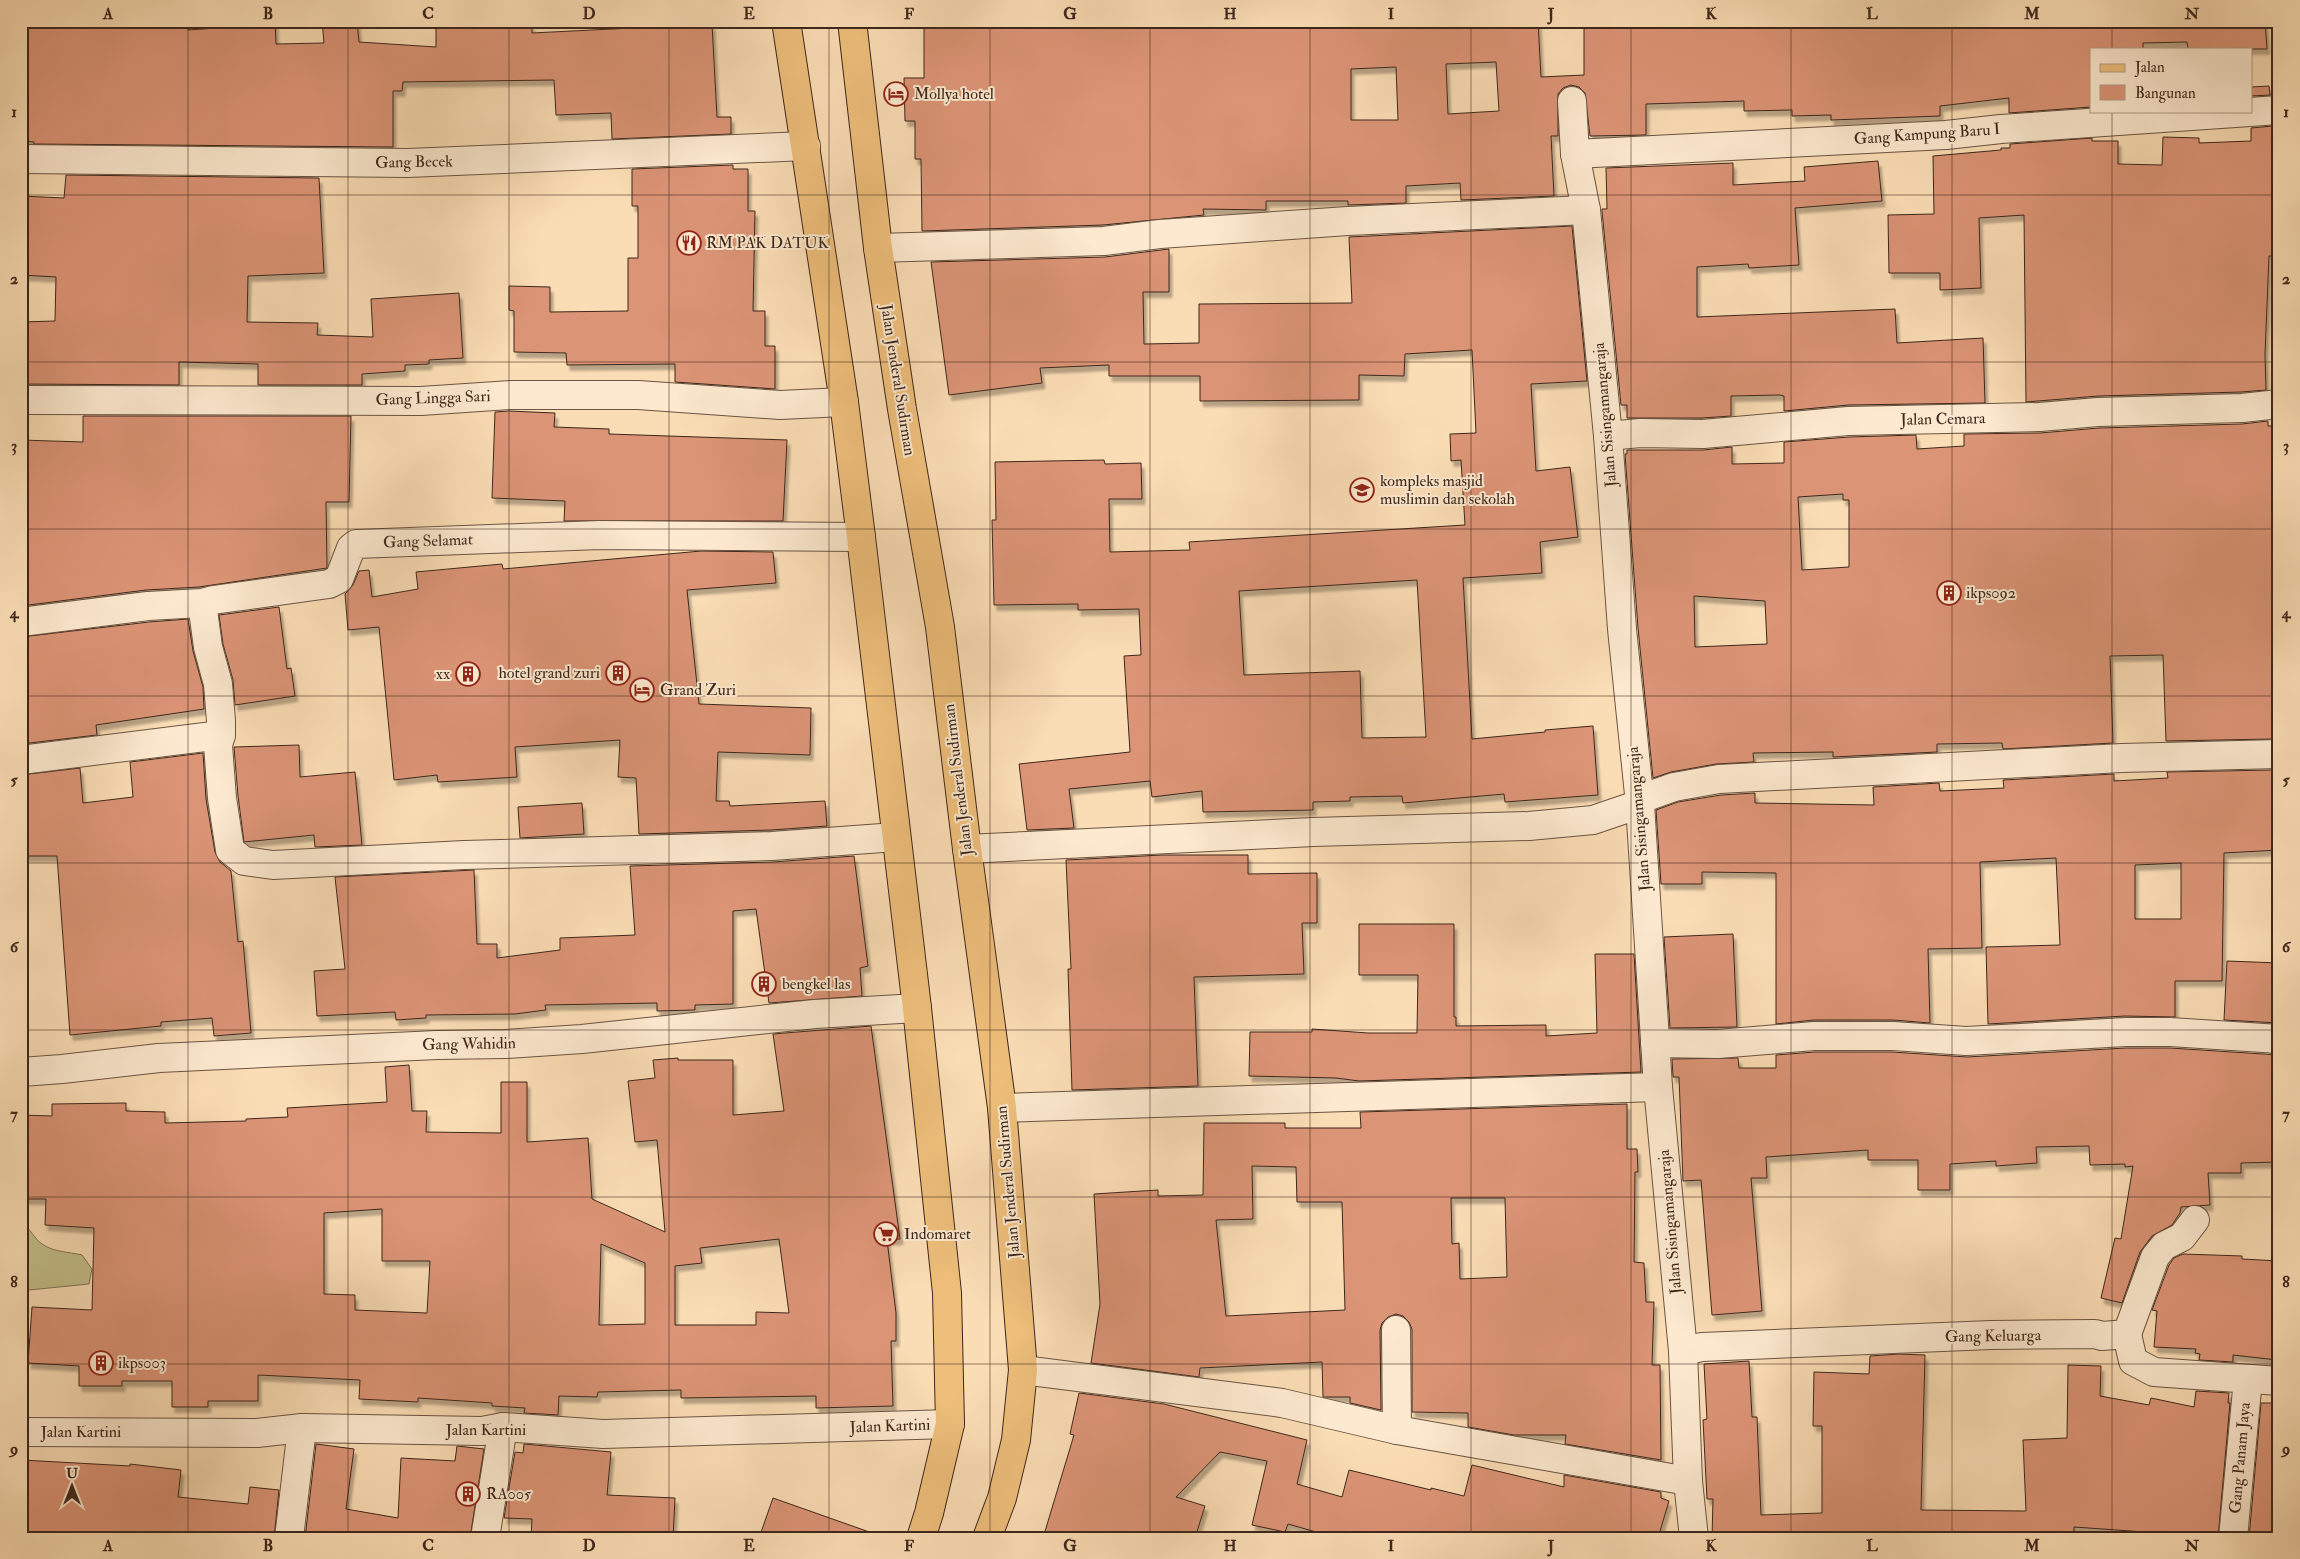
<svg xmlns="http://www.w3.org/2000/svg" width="2300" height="1559" font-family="'IM FELL Double Pica',serif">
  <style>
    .green { fill: #c3bf8a; stroke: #807353 }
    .building { fill: #db9476; stroke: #3d271c; fill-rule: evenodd; filter: url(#shadow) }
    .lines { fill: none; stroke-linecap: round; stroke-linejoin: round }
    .minor-casing { stroke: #6c5442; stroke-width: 30 }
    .primary-casing { stroke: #3d271c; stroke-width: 30 }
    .minor { stroke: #fce9cf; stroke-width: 28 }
    .primary { stroke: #eebe7a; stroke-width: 28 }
    .grid { fill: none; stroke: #3d271c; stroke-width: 1; stroke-opacity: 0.55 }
    .labels { text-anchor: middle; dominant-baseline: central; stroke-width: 4; stroke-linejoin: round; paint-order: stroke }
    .poi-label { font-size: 16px; fill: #3d271c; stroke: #fce9cf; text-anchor: start }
    .street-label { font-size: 16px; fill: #3d271c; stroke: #fce9cf }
    .neatline { fill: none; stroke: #3d271c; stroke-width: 2 }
    .grid-label { font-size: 16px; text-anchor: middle; font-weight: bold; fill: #3d271c }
  </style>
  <defs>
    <filter id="shadow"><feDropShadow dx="3" dy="5.5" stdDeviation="1" flood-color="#0004"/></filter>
  </defs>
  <rect width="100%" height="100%" fill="#fbddb5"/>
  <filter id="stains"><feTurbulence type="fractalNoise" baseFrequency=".004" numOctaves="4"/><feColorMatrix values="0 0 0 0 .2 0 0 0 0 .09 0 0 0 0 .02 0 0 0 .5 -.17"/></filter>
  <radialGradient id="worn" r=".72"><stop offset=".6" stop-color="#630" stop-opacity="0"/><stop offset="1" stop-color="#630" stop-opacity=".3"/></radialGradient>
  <path class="green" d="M21 1225C32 1228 33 1238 42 1244 53 1252 69 1252 82 1255L92 1269 89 1284 29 1290 21 1294Z"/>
  <g class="building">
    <polygon points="21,21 187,21 188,30 245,26 245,21 275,21 276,44 324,43 322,21 357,21 359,42 436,47 436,26 532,25 532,33 712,24 717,117 731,117 731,134 612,139 611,113 556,115 554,80 403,82 402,91 393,91 393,147 34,144 34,142 21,141"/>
    <path d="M924 21H1367V27L1468 21H1538L1541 77 1584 75V27H1650L1649 21H2265L2267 49H2188L2187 42 2143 43V49H2091V107L2009 113V98L1940 106V116L1831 120V115L1792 116V110L1744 111V101L1646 104V135L1590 136 1585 93 1579 87 1571 85 1563 88 1558 94V136H1551L1554 196 1461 200 1460 183 1406 186V203L1348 205V201H1266V210L1203 209 1204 215 1103 225 922 231 921 159H915V121H905L904 78H924ZM1496 62 1499 111 1448 114 1446 64ZM1396 67 1398 120H1351V69Z"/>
    <polygon points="2269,86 2270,95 2251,96 2251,87"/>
    <polygon points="2272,126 2273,141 2276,141 2276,156 2279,156 2279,256 2269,256 2265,354 2266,390 2241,392 2098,396 2026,402 2024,215 1979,218 1981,288 1940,290 1940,273 1889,273 1888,215 1934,214 1933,156 2001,150 2001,148 2010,148 2010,144 2092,138 2092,141 2118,141 2118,164 2162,165 2163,137 2199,138 2199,143 2251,141 2251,128"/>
    <polygon points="1878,161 1882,201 1795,208 1799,265 1749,268 1748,264 1697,267 1697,317 1895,309 1897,343 1983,338 1985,403 1848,405 1784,411 1784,396 1780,395 1731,396 1731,416 1702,418 1627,418 1627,405 1621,405 1602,211 1602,209 1607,209 1606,168 1733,163 1733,185 1805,181 1804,167"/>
    <polygon points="733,165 733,169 748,169 748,211 755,211 753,311 765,311 765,346 775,346 775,389 675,382 675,364 567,365 566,353 514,352 514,311 509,310 509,286 550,287 550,312 628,311 628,258 638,258 638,206 632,206 632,169"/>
    <polygon points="66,175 319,178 324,273 248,276 247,322 318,323 317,335 373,337 371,299 459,293 463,358 429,360 429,364 405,365 405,371 362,374 362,385 258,385 258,364 179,362 179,385 21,384 21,322 55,321 56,277 21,275 21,196 64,198"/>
    <path d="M1572 226 1587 381 1531 384 1536 471 1570 467 1578 537 1540 542 1542 573 1463 578 1472 739 1545 732V730L1593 726 1598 795 1505 802 1504 794 1403 803 1402 796 1350 797V801L1313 802V810L1203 812 1202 791 1152 797 1150 781 1069 789 1074 828 1027 830 1019 764 1130 752 1124 656 1141 655 1139 609 1078 610V604L994 605 992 520H996L995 462 1104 460 1105 464 1141 463 1142 499H1109L1110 552 1190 550 1189 542 1465 525 1461 460 1451 461 1450 434 1476 433 1472 350 1405 354 1404 376 1359 375V400L1200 401V376H1109V365L1040 368 1042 383 949 395 931 262 1105 257 1169 249V292H1143L1144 344 1199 343V304L1352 303 1349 237ZM1417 580 1426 737 1362 738 1360 671 1244 675 1239 591Z"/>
    <polygon points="509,411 555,413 554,427 609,429 609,434 787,440 783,521 564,521 565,501 492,498 495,412"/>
    <polygon points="83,416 351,416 349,502 326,502 327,568 199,587 146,590 21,606 21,440 83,442"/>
    <path d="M2268 421V426H2279V647H2276L2273 739 2166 741 2163 655 2110 656 2113 743 2003 749 2002 743 1937 744V752L1833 757V752L1753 753 1754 762 1716 764 1671 772 1653 778 1638 628 1625 454H1627V450H1703L1732 447V464L1784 463V442L1849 437 1916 435 1917 449 1964 446V434L2040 433 2099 428 2242 424ZM1843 494V500H1849V567L1802 570 1798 497ZM1694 596 1765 601 1767 644 1695 647Z"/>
    <polygon points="701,551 773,552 776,583 687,590 699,704 811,708 810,755 718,752 716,801 729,801 730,806 825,801 827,826 771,830 639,834 636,778 618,777 620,740 515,747 517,777 438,782 437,775 394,780 379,627 348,630 345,594 353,585 359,571 369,570 372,597 418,589 416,572 502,564 503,569"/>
    <polygon points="279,607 287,669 291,668 295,696 235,705 233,680 223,644 219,615"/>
    <polygon points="188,619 193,651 203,687 204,709 96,725 97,735 21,744 21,637 149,622"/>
    <polygon points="299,745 300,777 355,772 362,845 315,847 314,835 244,842 238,796 234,747"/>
    <polygon points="203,753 206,799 215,852 220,862 231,871 238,942 243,941 251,1033 214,1036 212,1018 161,1022 161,1026 70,1035 57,856 21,856 21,775 80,768 83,803 133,797 130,762"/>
    <path d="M2272 770 2279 771V850L2224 853 2222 981H2175V1017L2125 1016 1988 1024 1986 947 2060 945 2056 858 1980 862 1982 948 1928 949 1930 1023 1893 1020H1814L1776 1024V873L1702 872V884H1661L1656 810 1678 802 1721 795 1755 793V803L1874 805 1873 787 1939 783 1940 791 2004 788 2003 780 2114 774V781L2168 778 2167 772ZM2181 863V919H2135V865Z"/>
    <polygon points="582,803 584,834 520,838 518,807"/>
    <polygon points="1162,855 1248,855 1248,874 1317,873 1317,923 1302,923 1304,974 1194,977 1198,1086 1072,1090 1068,969 1071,969 1066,860"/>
    <polygon points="854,856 868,966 860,968 862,996 769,1003 756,909 733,911 733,1004 695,1005 695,1010 657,1011 657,1003 545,1005 546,1010 515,1014 426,1015 426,1018 396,1020 395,1012 317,1016 314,971 345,969 335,877 474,870 477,944 497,944 497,958 560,950 560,938 635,935 630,866 773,862"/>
    <polygon points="1359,924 1454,924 1454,1017 1456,1017 1456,1026 1546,1025 1546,1036 1597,1033 1595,954 1634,954 1641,1072 1359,1081 1336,1078 1249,1076 1250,1032 1312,1032 1312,1029 1368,1033 1417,1033 1418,975 1359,975"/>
    <polygon points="1733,934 1737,1027 1670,1028 1664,937"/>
    <polygon points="2227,961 2279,963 2279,1023 2224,1020"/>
    <path d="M871 1026 900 1239 887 1240 896 1313V1341H891L893 1406 816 1408V1396L681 1398V1390L598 1392 597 1397 559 1396 558 1415 524 1413 525 1408 492 1406V1403L418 1398V1402L359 1399 360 1380 258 1375V1401H208V1407H172V1381H122V1386H79V1366L28 1363 32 1307 92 1310 94 1228 45 1225 46 1199H21V1115L52 1116V1104L126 1103V1111L165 1112V1123L246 1121V1119L288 1117 287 1108 387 1102 385 1067 409 1065 412 1111H427L426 1132 501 1133V1082H527V1142L588 1138 592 1199 665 1232 657 1140 635 1142 628 1081 655 1078 653 1060 678 1058V1060H733V1115L784 1111 773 1034ZM382 1209V1261H430L427 1313 355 1310V1295L324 1294V1213ZM779 1239 789 1313 756 1312V1325H675V1266L702 1263 700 1248ZM601 1244 645 1263V1324L599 1325Z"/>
    <polygon points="2126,1048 2170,1048 2279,1055 2279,1162 2241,1163 2241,1173 2208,1173 2210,1205 2181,1207 2180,1213 2172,1225 2152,1236 2140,1252 2122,1303 2101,1298 2115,1238 2121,1239 2133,1166 2125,1167 2125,1164 2090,1165 2089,1146 2036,1147 2037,1163 1996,1166 1996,1161 1950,1164 1950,1190 1918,1190 1918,1160 1868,1160 1868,1150 1766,1157 1767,1178 1751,1178 1762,1311 1712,1315 1701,1180 1683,1181 1679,1077 1673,1077 1672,1059 1738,1058 1739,1068 1776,1068 1776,1055 1815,1052 1892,1052 1967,1057"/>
    <path d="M1627 1104V1149H1637L1638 1172H1635L1634 1262 1644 1263 1646 1302H1654L1652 1365H1660L1661 1460 1565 1444 1566 1435H1514L1468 1427V1413L1412 1412V1329L1409 1322 1403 1316 1396 1314 1388 1317 1382 1323 1380 1330 1381 1410 1350 1403V1397H1323L1322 1362 1200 1368 1199 1377 1091 1363 1100 1304 1094 1194 1158 1190V1196L1203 1195 1204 1123H1285V1128H1361L1360 1112ZM1252 1166 1296 1167 1297 1202H1342L1345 1310 1226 1316 1216 1220 1253 1219ZM1451 1198H1505L1507 1277 1460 1279 1459 1243 1452 1244Z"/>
    <polygon points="2183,1254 2242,1256 2242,1259 2279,1261 2279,1343 2277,1360 2233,1355 2233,1362 2199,1360 2200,1354 2195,1353 2196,1349 2154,1347 2157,1311 2152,1310 2169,1265 2174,1258"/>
    <polygon points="1899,1354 1925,1355 1921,1510 2026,1511 2023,1440 2067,1438 2068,1365 2101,1366 2100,1396 2149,1405 2151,1398 2194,1407 2196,1391 2229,1393 2228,1403 2230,1403 2218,1538 2158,1538 2159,1533 2074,1527 2074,1538 1712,1538 1713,1499 1707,1499 1703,1420 1707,1419 1704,1364 1749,1361 1752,1417 1757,1417 1761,1515 1822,1513 1822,1426 1813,1426 1814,1372 1869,1374 1870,1356"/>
    <polygon points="1079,1393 1164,1404 1307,1440 1297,1484 1342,1497 1349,1470 1431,1490 1431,1488 1464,1496 1472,1465 1564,1487 1564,1475 1661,1492 1661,1498 1669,1501 1658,1538 1337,1538 1288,1524 1285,1532 1252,1525 1267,1461 1220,1452 1176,1497 1205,1506 1195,1538 1043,1538 1074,1435 1070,1434"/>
    <polygon points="2261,1403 2279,1403 2279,1538 2249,1538"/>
    <polygon points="316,1444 354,1449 346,1509 398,1518 401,1458 455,1461 457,1446 484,1449 470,1538 305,1538"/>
    <polygon points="524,1444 611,1452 607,1495 675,1498 673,1538 531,1538 532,1519 504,1518 515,1452 523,1453"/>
    <polygon points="22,1460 130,1466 130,1464 181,1470 178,1497 248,1504 250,1487 279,1490 274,1538 21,1538"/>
    <polygon points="773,1498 875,1534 874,1538 759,1538"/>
  </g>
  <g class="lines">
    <g class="minor-casing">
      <g id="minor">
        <polyline points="1572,101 1575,154 1586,210 1608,436 1622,629 1640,804 1658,1087 1683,1351 1688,1481 1694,1538"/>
        <polyline points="1575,154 1946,135 2001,129 2279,110"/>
        <polyline points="21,159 408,163 806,146"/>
        <polyline points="878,248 1104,241 1160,234 1348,221 1586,210"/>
        <polyline points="21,400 421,401 511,395 638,395 780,405 844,402"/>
        <polyline points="1608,436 1640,433 1703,434 1848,421 2040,417 2098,412 2242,408 2279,404"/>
        <polyline points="202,603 208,647 218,684 221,721 221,735 218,745 222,798 230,850 244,861 273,865 464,855 772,846 896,837"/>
        <polyline points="21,622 148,606 202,603 213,600 329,584 339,579 351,548 356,544 600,535 861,537"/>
        <polyline points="21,760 221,735"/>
        <polyline points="967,849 1313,832 1529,826 1593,820 1640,804 1646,797 1674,787 1719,779 2122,758 2279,754"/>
        <polyline points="1655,1043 1718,1044 1814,1036 1893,1036 1966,1041 2126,1032 2170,1032 2279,1039"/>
        <polyline points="21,1072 62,1069 159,1058 437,1045 506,1044 582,1039 815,1014 917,1008"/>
        <polyline points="1002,1108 1658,1087"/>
        <polyline points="1396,1330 1397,1430"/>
        <polyline points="2127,1334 2155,1257 2164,1246 2182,1237 2195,1220"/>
        <polyline points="1683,1351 1702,1347 1991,1335 2095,1334 2102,1336 2127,1334 2133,1361 2154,1372 2279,1381"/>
        <polyline points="1023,1370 1282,1403 1397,1430 1688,1481"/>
        <polyline points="21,1432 257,1433 302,1428 482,1431 503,1427 603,1434 950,1424"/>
        <polyline points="289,1538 302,1428"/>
        <polyline points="485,1538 503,1427"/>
        <polyline points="2233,1538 2248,1379"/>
      </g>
    </g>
    <g class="primary-casing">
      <g id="primary">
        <polyline points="786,21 844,402 861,537 917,1008 947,1293 950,1424 929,1513 921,1538"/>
        <polyline points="852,21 878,248 902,409 940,627 967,849 1002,1108 1023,1370 1016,1440 1002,1498 987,1538"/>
      </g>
    </g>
    <use href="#minor" class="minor"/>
    <use href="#primary" class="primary"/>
  </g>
  <path class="grid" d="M188 21V1538M348 21V1538M509 21V1538M669 21V1538M829 21V1538M990 21V1538M1150 21V1538M1310 21V1538M1471 21V1538M1631 21V1538M1791 21V1538M1952 21V1538M2112 21V49M2112 111V1538M21 195H2279M21 362H2279M21 529H2279M21 696H2279M21 863H2279M21 1030H2279M21 1197H2279M21 1364H2279"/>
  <defs>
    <g id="hotel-ring" transform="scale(1.25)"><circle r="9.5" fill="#fce9cf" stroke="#8f2418" stroke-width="1.5"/><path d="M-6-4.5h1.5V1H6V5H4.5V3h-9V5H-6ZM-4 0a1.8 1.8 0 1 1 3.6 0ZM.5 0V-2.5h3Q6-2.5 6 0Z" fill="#8f2418"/></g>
    <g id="restaurant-ring" transform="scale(1.25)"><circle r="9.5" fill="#fce9cf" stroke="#8f2418" stroke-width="1.5"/><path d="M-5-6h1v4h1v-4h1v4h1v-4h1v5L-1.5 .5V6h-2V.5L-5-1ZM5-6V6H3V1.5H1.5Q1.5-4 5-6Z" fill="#8f2418"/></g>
    <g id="school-ring" transform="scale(1.25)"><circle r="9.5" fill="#fce9cf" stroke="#8f2418" stroke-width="1.5"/><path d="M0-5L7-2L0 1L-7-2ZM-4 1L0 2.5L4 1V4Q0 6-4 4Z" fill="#8f2418"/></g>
    <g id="building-ring" transform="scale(1.25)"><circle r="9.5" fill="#fce9cf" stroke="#8f2418" stroke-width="1.5"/><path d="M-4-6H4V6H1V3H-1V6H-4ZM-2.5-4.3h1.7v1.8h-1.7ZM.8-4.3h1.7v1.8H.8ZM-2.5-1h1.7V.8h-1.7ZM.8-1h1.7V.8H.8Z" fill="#8f2418"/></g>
    <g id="supermarket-ring" transform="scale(1.25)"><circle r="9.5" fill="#fce9cf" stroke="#8f2418" stroke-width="1.5"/><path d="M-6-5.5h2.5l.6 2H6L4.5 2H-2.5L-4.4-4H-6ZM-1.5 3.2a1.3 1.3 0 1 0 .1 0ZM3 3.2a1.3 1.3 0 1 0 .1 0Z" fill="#8f2418"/></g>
  </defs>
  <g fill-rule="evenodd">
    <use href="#hotel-ring" x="896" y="94"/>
    <use href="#restaurant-ring" x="689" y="243"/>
    <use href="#school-ring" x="1362" y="490"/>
    <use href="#building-ring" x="1949" y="593"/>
    <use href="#building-ring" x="618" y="673"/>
    <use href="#building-ring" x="468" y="674"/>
    <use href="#hotel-ring" x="642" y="690"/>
    <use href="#building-ring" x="764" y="984"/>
    <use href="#supermarket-ring" x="886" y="1234"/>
    <use href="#building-ring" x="101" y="1363"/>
    <use href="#building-ring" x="468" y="1494"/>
  </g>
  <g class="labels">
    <g class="poi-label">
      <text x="914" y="94">Mollya hotel</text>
      <text x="706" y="243">RM PAK DATUK</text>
      <text x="1380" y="481">kompleks masjid<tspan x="1380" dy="18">muslimin dan sekolah</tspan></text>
      <text x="1966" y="593">ikps092</text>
      <text x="600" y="673" text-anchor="end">hotel grand zuri</text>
      <text x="450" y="674" text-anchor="end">xx</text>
      <text x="660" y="690">Grand Zuri</text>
      <text x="782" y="984">bengkel las</text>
      <text x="904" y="1234">Indomaret</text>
      <text x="118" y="1363">ikps003</text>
      <text x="486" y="1494">RA005</text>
    </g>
    <g class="street-label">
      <text transform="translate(1927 134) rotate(-4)">Gang Kampung Baru I</text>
      <text transform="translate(414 162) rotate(-1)">Gang Becek</text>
      <text transform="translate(898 380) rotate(81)">Jalan Jenderal Sudirman</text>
      <text transform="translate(433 398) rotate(-2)">Gang Lingga Sari</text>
      <text transform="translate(1605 415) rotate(-95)">Jalan Sisingamangaraja</text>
      <text transform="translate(1943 419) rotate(-1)">Jalan Cemara</text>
      <text transform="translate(428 541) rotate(-2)">Gang Selamat</text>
      <text transform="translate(958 780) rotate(-97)">Jalan Jenderal Sudirman</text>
      <text transform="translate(1639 819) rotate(-95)">Jalan Sisingamangaraja</text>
      <text transform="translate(469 1044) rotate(-1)">Gang Wahidin</text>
      <text transform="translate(1008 1182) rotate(-95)">Jalan Jenderal Sudirman</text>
      <text transform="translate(1670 1222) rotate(-95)">Jalan Sisingamangaraja</text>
      <text transform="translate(1993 1336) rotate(-1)">Gang Keluarga</text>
      <text transform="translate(890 1426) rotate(-2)">Jalan Kartini</text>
      <text x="486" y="1430">Jalan Kartini</text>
      <text x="81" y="1432">Jalan Kartini</text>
      <text transform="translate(2240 1458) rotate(-85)">Gang Panam Jaya</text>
    </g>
  </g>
  <rect width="2300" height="1559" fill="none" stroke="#fbddb5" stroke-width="55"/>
  <rect x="2090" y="48" width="162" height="65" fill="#fce9cf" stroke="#b09b87"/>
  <rect x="2100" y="64" width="25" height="8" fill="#eebe7a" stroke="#b09b87"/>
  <text x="2135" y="72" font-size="15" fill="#3d271c">Jalan</text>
  <rect x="2100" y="85" width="25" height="15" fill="#db9476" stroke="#b09b87"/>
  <text x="2135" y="98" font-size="15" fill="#3d271c">Bangunan</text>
  <g transform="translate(72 1486)" stroke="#fce9cf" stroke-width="4" paint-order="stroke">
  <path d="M0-4L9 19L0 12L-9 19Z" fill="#3d271c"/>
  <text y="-8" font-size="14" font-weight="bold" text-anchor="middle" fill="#3d271c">U</text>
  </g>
  <rect x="28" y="28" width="2244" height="1504" class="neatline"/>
  <g class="grid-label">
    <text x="108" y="19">A</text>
    <text x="268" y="19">B</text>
    <text x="428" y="19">C</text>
    <text x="589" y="19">D</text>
    <text x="749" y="19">E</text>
    <text x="909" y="19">F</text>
    <text x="1070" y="19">G</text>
    <text x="1230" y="19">H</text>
    <text x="1391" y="19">I</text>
    <text x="1551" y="19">J</text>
    <text x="1711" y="19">K</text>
    <text x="1872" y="19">L</text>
    <text x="2032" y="19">M</text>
    <text x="2192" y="19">N</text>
    <text x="14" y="117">1</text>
    <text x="2286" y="117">1</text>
    <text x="14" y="284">2</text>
    <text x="2286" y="284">2</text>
    <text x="14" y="451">3</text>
    <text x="2286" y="451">3</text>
    <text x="14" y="618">4</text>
    <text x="2286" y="618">4</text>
    <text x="14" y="785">5</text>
    <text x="2286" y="785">5</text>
    <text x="14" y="952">6</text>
    <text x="2286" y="952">6</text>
    <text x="14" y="1119">7</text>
    <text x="2286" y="1119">7</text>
    <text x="14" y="1287">8</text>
    <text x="2286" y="1287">8</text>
    <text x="14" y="1454">9</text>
    <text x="2286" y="1454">9</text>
    <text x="108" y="1551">A</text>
    <text x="268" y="1551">B</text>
    <text x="428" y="1551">C</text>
    <text x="589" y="1551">D</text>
    <text x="749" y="1551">E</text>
    <text x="909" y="1551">F</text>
    <text x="1070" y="1551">G</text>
    <text x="1230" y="1551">H</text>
    <text x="1391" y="1551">I</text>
    <text x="1551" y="1551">J</text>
    <text x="1711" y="1551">K</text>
    <text x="1872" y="1551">L</text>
    <text x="2032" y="1551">M</text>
    <text x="2192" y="1551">N</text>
  </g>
  <rect width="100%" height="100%" filter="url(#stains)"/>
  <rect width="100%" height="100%" fill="url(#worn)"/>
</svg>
